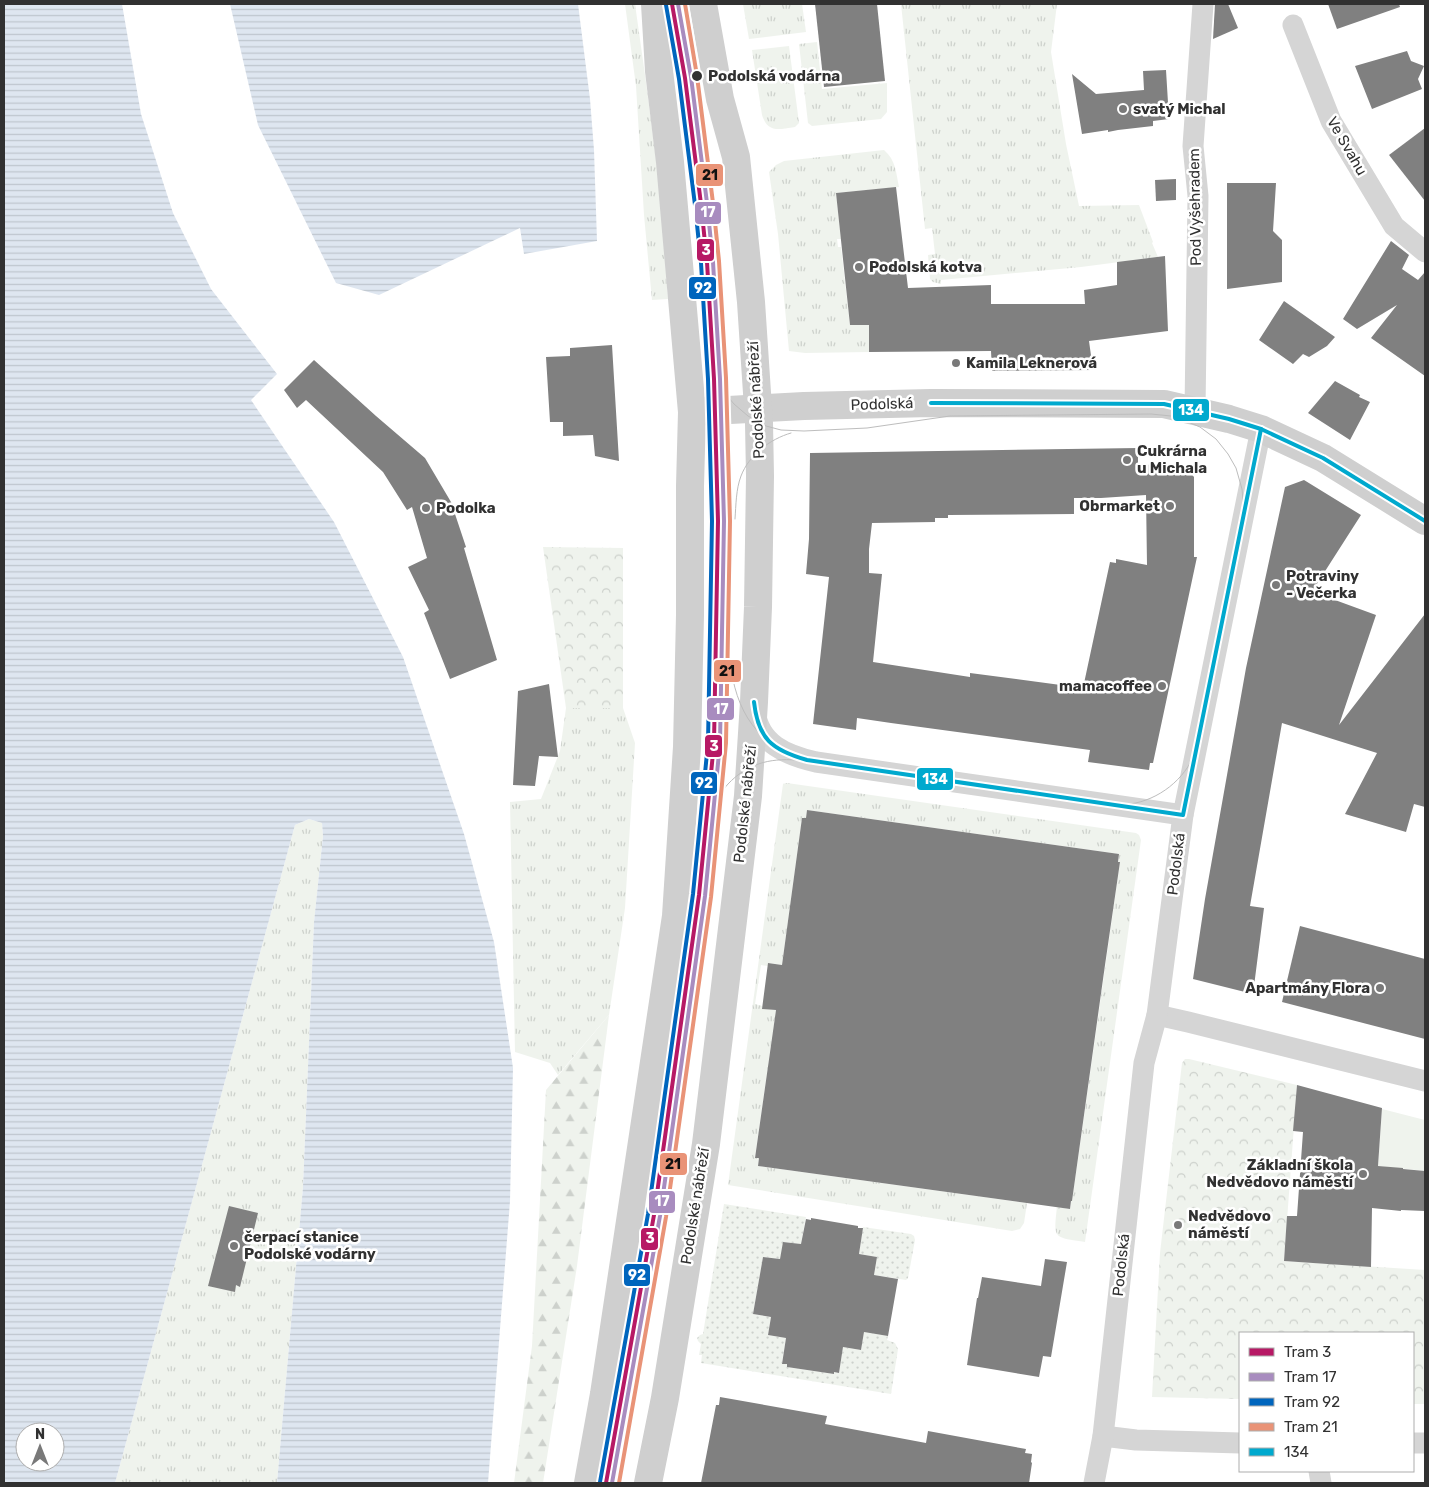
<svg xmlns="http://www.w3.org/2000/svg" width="1429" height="1487" font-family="Rubik,sans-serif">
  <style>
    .grass { fill: url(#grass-tufts) }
    .forest { fill: url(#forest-firs) }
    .park { fill: url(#park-crowns) }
    .garden { fill: url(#garden-dots) }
    .pitch { fill: #eff3ed }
    .water { fill: url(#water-rules); fill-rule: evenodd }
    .building { fill: #808080; fill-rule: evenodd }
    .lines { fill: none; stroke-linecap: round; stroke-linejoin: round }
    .street { stroke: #d5d5d5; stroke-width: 21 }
    .secondary { stroke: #cfcfcf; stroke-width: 28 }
    .tram { stroke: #bdbdbd; stroke-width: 1 }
    .bus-1-casing { stroke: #fff; stroke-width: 8 }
    .bus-1 { stroke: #00a9ce; stroke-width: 4 }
    .tram-1-casing { stroke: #fff; stroke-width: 8 }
    .tram-2-casing { stroke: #fff; stroke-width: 8 }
    .tram-3-casing { stroke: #fff; stroke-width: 8 }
    .tram-4-casing { stroke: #fff; stroke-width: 8 }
    .tram-1 { stroke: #b71965; stroke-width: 4 }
    .tram-2 { stroke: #a88cbf; stroke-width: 4 }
    .tram-3 { stroke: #0065bd; stroke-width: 4 }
    .tram-4 { stroke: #e99377; stroke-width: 4 }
    .stop-dot { fill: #313131; stroke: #fff; stroke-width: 2 }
    .poi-dot { fill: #797979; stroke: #fff; stroke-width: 2 }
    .labels { text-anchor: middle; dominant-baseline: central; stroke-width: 5; stroke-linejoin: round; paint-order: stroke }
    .stop-label { font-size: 15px; font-weight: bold; fill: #313131; stroke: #fff; text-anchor: start }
    .poi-label { font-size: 15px; font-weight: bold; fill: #313131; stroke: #fff; text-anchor: start }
    .street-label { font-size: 15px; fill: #313131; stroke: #fff }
    .line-badge { stroke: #fff; stroke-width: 2 }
    .badge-label { font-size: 14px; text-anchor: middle; font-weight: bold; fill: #fff }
    .pale-badge-label { font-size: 14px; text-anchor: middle; font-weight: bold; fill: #111 }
  </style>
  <defs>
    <pattern id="grass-tufts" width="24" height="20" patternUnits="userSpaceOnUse" patternTransform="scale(1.25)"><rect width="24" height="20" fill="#eff3ed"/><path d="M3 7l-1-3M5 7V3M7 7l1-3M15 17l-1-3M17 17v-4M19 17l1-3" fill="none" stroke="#cdd1cc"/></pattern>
    <pattern id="forest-firs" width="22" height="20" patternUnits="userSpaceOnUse" patternTransform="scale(1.25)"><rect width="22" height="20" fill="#eff3ed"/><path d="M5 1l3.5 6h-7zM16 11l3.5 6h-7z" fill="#cdd1cc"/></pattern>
    <pattern id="park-crowns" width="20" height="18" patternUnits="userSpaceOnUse" patternTransform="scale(1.25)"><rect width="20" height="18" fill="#eff3ed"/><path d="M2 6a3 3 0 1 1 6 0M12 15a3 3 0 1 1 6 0" fill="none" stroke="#cdd1cc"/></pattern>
    <pattern id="garden-dots" width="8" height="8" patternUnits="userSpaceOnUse" patternTransform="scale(1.25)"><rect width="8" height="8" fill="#eff3ed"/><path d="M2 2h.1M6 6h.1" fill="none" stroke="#cdd1cc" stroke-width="1.8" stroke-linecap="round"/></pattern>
    <pattern id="water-rules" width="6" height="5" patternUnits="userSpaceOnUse" patternTransform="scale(1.25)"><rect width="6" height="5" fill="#dee6f0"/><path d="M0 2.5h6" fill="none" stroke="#bfc6ce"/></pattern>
  </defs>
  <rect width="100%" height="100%" fill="#fff"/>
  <g class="grass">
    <polygon points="625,4 635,4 646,82 660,190 668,299 652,300 644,215 636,86"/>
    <polygon points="743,4 802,4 806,32 749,39"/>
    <polygon points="901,4 1057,4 1051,52 1066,144 1079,206 1139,205 1153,242 1152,243 1158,257 1081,267 941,280 941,284 933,282 930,279 928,255 935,254 932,228 925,229"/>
    <polygon points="817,42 822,89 887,83 887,112 881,119 812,126 808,123 799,44"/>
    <path d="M789 46 799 123 795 127C780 129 768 134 762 115L752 50Z"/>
    <path d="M884 150C896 160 896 173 899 187L836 193 841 239H837L838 247H841L850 325H869V352L805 353 789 351 778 234 769 172 776 165 784 161Z"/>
    <polygon points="566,708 623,708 635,743 625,908 609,1015 558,1075 550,1063 515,1052 510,802 541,799 560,751"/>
    <path d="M787 783 1136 833 1139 835 1141 840 1085 1242C1054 1237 1053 1240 1057 1207L1070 1209 1071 1201H1072L1120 862H1118L1119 854 807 810 806 818H802L782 965 769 963 768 966 761 965 755 1004 762 1006V1009L776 1010 755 1157 759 1158 758 1166 1027 1203 1024 1223 1020 1229 1012 1231 728 1185 783 784Z"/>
    <polygon points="309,819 322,823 323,836 314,922 303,1187 277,1483 115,1483 295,825"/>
  </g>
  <polygon class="forest" points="609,1015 577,1266 543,1483 514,1483 532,1346 546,1090"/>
  <g class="park">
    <polygon points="543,547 623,548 623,708 566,708"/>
    <polygon points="1185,1059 1189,1059 1297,1085 1284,1261 1425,1270 1425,1404 1413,1404 1413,1333 1240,1333 1240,1399 1152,1397 1160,1253 1182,1063"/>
  </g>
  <g class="garden">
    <polygon points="724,1204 806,1217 801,1244 784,1242 780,1259 763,1257 753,1314 771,1317 768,1335 786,1338 782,1363 787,1364 787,1367 834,1374 834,1372 839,1373 843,1347 861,1350 864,1332 888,1336 887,1340 895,1343 898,1349 891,1394 701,1363 702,1355 699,1355 701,1344 698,1341 697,1338 700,1335 703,1334"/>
    <polygon points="863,1227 911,1234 914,1236 915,1240 908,1278 906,1280 874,1275 877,1257 859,1254"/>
  </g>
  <polygon class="pitch" points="1382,1109 1425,1120 1425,1171 1378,1166"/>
  <g class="water">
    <path d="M4 4H122L141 114 173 213 211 289 277 374 251 400 334 522 403 657 464 834 494 942 513 1068 510 1201 488 1483H277L303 1187 314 922 323 836 322 823 309 819 295 825 115 1483H4ZM25 1432H55V1462H25Z"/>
    <polygon points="230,4 578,4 590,99 594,150 597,241 524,254 520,228 379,295 336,283 258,125"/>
  </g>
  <g class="building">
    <polygon points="815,4 877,4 885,81 824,87"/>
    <polygon points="1215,4 1228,4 1238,28 1213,39"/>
    <polygon points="1328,4 1399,4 1400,7 1337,29"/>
    <polygon points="1407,51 1411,61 1424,66 1418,79 1422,89 1372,109 1355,66"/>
    <polygon points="1166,70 1169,119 1153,121 1153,126 1118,130 1108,132 1108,130 1082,134 1072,74 1096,94 1144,90 1143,71"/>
    <polygon points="1425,128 1425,201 1389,155"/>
    <polygon points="1176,179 1176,200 1156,201 1155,180"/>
    <polygon points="1227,183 1276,183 1273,231 1282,240 1282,282 1227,289"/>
    <polygon points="896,187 908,288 991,285 991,304 1085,304 1084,290 1117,285 1117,262 1165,256 1168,331 1089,341 1093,370 992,371 991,351 869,352 869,325 850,325 836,193"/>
    <polygon points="1391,241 1409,255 1402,269 1418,280 1425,272 1425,376 1371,338 1397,305 1357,329 1343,319"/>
    <polygon points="1284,301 1335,337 1327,346 1309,357 1303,354 1293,364 1259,340"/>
    <polygon points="612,345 619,461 595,456 593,435 563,436 563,422 550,422 546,357 570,356 570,348"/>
    <polygon points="314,360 376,416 425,458 451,502 466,547 464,548 497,660 450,679 424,613 429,610 408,567 427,558 412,507 407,510 383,472 306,400 297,408 284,390"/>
    <polygon points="1335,381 1360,395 1359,397 1370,402 1350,440 1308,413"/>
    <path d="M1138 448V465L1183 464 1194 477V557H1197L1153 763H1150L1149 770 1088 762 1090 750 891 723 857 718 856 730 813 724 829 577 806 574 809 539 810 453ZM1146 495 1147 565 1116 559V563L1110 562 1083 688 970 673V677L873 662 882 574 869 573V549L872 523 935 522V518H948V515L1074 514V498H1101Z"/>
    <polygon points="1304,480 1361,515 1313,590 1336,597 1335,600 1376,615 1339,725 1425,614 1425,807 1414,804 1406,832 1345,814 1377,753 1282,723 1250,906 1264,908 1253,994 1193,979 1205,899 1246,668 1285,487"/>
    <polygon points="549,684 558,757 539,756 535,786 513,785 518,691"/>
    <polygon points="807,810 1119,854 1118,862 1120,862 1105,965 1072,1201 1071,1201 1070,1209 758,1166 759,1158 755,1158 776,1010 762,1009 768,963 782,965 802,818 806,818"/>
    <polygon points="1300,926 1425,959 1425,1039 1282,1002"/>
    <polygon points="1297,1085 1382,1108 1378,1166 1403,1168 1403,1169 1425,1171 1425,1211 1401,1210 1401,1211 1372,1208 1371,1267 1284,1261 1287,1216 1297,1216 1303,1132 1293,1131"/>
    <polygon points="229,1206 258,1213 240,1287 236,1285 235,1292 208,1286"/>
    <polygon points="811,1218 858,1226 858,1228 863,1228 859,1254 877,1257 874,1275 898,1279 888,1336 864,1332 861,1350 843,1347 839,1373 834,1372 834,1374 787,1367 787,1364 782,1364 786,1338 768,1335 771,1317 753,1314 763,1257 780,1259 783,1242 801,1244 806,1219 811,1220"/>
    <polygon points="1045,1259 1067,1262 1051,1357 1043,1356 1039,1377 967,1365 977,1298 978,1298 982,1277 1041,1286"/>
    <polygon points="720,1397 827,1416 825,1424 926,1443 928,1431 1026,1449 1025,1453 1032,1454 1031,1462 1032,1463 1029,1483 701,1483 716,1405 719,1405"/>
  </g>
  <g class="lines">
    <g class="street">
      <polyline points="1293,25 1331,121 1394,226 1425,252"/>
      <polyline points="1195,410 1198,196 1193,146 1203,4"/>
      <path d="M755 711C759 744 786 755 816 762L1183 815"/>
      <polyline points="1157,1015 1188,1022 1425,1081"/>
      <polyline points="1103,1436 1136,1440 1240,1443"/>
      <polyline points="1413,1443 1425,1443"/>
      <polyline points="1319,1471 1321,1483"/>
      <polyline points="1094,1483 1103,1436 1144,1063 1157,1015 1183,815 1261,429"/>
    </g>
    <g class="secondary">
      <polyline points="692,412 804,406 931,403 1164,404 1229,419 1261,429 1323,458 1425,521"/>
      <polyline points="588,1483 604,1394 676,916 687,747 690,615 690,486 692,412 670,162 659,71 655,4"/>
      <polyline points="648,1483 665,1398 706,1144 748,796 754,702 758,607 760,476 759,423 751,302 736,157 720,99 703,4"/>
    </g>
    <g class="tram">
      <path d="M712 346 718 382 724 392 734 404 748 416 766 426 781 430 804 431 867 428 950 416 1151 414 1171 416 1181 419 1200 427 1216 439 1228 454 1236 468 1242 489 1243 501 1239 536 1195 753C1185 779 1159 800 1130 804 1119 805 1109 804 1099 803L816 762C764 750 739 721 731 669"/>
      <path d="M735 519C736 505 736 489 741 476 749 455 770 439 791 433"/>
      <path d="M705 841C707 829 709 818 713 806 716 798 722 791 728 784 747 764 769 758 796 760"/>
    </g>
    <g class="bus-1-casing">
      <g id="bus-1">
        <polyline points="931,403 1164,404 1229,419 1261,429 1323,458 1425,521"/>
        <path d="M754 702C758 739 772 750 807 760L1183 815 1261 429"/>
      </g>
    </g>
    <use href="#bus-1" class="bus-1"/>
    <g class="tram-1-casing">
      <polyline id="tram-1" points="606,1483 654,1215 699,895 714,743 718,521 714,379 707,262 701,204 685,78 672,4"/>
    </g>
    <g class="tram-2-casing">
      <polyline id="tram-2" points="612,1483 660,1216 705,896 720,743 724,521 720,379 713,262 707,203 691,77 678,4"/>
    </g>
    <g class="tram-3-casing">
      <polyline id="tram-3" points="600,1482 648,1214 693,894 708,743 712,521 708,379 701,263 695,205 679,79 666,5"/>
    </g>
    <g class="tram-4-casing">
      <polyline id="tram-4" points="619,1483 666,1217 711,897 726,743 730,521 726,378 719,261 713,203 697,76 685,4"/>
    </g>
    <use href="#tram-1" class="tram-1"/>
    <use href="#tram-2" class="tram-2"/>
    <use href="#tram-3" class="tram-3"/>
    <use href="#tram-4" class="tram-4"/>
  </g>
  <circle class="stop-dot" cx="697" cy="76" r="6"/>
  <g class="poi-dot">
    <circle cx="1123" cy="109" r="5"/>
    <circle cx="859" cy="267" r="5"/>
    <circle cx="956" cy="363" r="5"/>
    <circle cx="1127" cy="460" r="5"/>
    <circle cx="1170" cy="506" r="5"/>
    <circle cx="426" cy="508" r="5"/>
    <circle cx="1276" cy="585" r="5"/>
    <circle cx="1162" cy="686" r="5"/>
    <circle cx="1380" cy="988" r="5"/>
    <circle cx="1363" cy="1174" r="5"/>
    <circle cx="1178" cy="1225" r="5"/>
    <circle cx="234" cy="1246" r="5"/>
  </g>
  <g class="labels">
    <g class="stop-label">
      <text x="708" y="76">Podolská vodárna</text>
    </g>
    <g class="poi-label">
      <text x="1133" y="109">svatý Michal</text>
      <text x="869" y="267">Podolská kotva</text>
      <text x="966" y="363">Kamila Leknerová</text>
      <text x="1137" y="451">Cukrárna<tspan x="1137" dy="17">u Michala</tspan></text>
      <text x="1160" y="506" text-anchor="end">Obrmarket</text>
      <text x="436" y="508">Podolka</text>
      <text x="1286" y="576">Potraviny<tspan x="1286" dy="17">- Večerka</tspan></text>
      <text x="1152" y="686" text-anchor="end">mamacoffee</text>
      <text x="1370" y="988" text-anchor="end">Apartmány Flora</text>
      <text x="1353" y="1165" text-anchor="end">Základní škola<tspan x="1353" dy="17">Nedvědovo náměstí</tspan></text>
      <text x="1188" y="1216">Nedvědovo<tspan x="1188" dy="17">náměstí</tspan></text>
      <text x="244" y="1237">čerpací stanice<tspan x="244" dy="17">Podolské vodárny</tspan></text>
    </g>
    <g class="street-label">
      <text transform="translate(1347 146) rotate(60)">Ve Svahu</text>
      <text transform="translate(1195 207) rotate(-91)">Pod Vyšehradem</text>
      <text transform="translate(756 400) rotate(-93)">Podolské nábřeží</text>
      <text transform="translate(882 404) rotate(-2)">Podolská</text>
      <text transform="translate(745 804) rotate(-84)">Podolské nábřeží</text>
      <text transform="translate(1176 864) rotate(-83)">Podolská</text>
      <text transform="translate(695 1206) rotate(-81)">Podolské nábřeží</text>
      <text transform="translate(1121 1265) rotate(-84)">Podolská</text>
    </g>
  </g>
  <g class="line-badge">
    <rect x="695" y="163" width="29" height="24" rx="5" fill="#e99377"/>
    <rect x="694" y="201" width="28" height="24" rx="5" fill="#a88cbf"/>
    <rect x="696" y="238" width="19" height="24" rx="5" fill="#b71965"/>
    <rect x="688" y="276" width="29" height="24" rx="5" fill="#0065bd"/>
    <rect x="1172" y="398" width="38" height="24" rx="5" fill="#00a9ce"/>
    <rect x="713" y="659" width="29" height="24" rx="5" fill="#e99377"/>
    <rect x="706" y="697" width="29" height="24" rx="5" fill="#a88cbf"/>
    <rect x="704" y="734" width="19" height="24" rx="5" fill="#b71965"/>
    <rect x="916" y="767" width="38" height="24" rx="5" fill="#00a9ce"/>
    <rect x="690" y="771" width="28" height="24" rx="5" fill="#0065bd"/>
    <rect x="659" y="1152" width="29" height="24" rx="5" fill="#e99377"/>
    <rect x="648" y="1190" width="28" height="24" rx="5" fill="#a88cbf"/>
    <rect x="640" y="1227" width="19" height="24" rx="5" fill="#b71965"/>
    <rect x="623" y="1263" width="28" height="24" rx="5" fill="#0065bd"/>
  </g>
  <g class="badge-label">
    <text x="708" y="217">17</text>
    <text x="706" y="255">3</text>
    <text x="703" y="293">92</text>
    <text x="1191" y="415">134</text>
    <text x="721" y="714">17</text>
    <text x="714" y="751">3</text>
    <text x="935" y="784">134</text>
    <text x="704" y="788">92</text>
    <text x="662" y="1206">17</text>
    <text x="650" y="1243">3</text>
    <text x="637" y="1280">92</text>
  </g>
  <g class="pale-badge-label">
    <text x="710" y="180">21</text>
    <text x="727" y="676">21</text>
    <text x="673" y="1169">21</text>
  </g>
  <rect width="1429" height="1487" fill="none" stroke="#313131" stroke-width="10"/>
  <rect x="1239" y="1332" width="175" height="140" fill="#ffffff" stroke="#adadad"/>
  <rect x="1249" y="1348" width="25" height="8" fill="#b71965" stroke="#adadad"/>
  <text x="1284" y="1357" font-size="15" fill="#313131">Tram 3</text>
  <rect x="1249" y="1373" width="25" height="8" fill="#a88cbf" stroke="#adadad"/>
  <text x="1284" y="1382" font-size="15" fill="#313131">Tram 17</text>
  <rect x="1249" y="1398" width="25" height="8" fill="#0065bd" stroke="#adadad"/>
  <text x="1284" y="1407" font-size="15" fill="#313131">Tram 92</text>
  <rect x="1249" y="1423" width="25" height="8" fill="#e99377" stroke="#adadad"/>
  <text x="1284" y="1432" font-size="15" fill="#313131">Tram 21</text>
  <rect x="1249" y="1448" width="25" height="8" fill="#00a9ce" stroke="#adadad"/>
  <text x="1284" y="1457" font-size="15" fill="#313131">134</text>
  <g transform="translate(40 1447)"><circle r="24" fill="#ffffff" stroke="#adadad"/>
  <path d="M0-4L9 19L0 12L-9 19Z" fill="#797979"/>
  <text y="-8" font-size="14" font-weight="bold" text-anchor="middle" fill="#313131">N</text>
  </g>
</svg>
